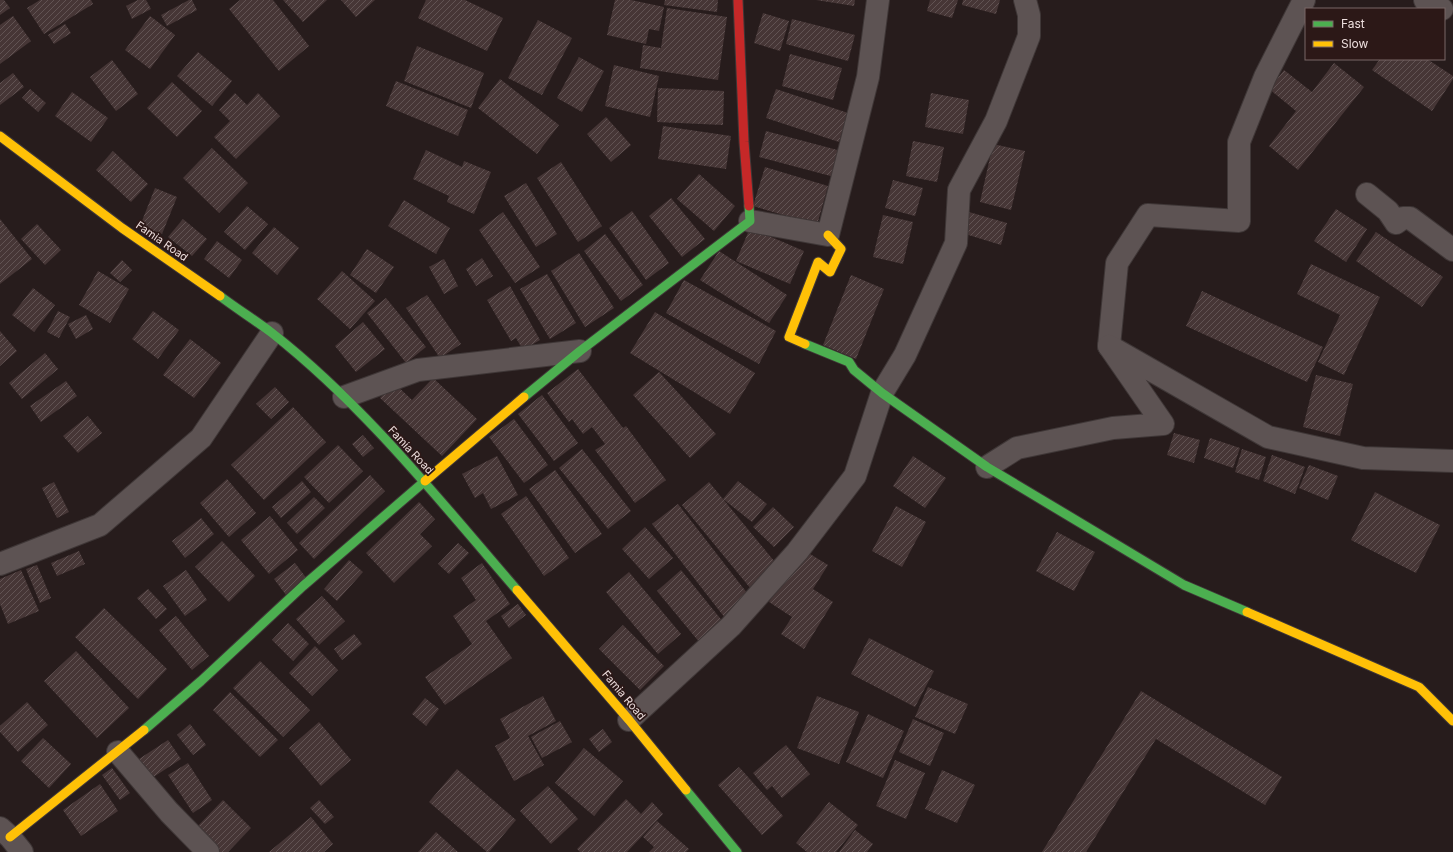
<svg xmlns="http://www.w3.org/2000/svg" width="1453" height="852" font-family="Inter,sans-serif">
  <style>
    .building { fill: url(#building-hatch) }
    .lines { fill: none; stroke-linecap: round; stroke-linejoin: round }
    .street-casing { stroke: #3f3737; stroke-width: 24 }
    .fast-casing { stroke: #3f3737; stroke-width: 11 }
    .slow-casing { stroke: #3f3737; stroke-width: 11 }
    .jam-casing { stroke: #3f3737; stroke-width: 11 }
    .street { stroke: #5d5353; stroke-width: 22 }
    .fast { stroke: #4caf50; stroke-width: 9 }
    .slow { stroke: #ffc107; stroke-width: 9 }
    .jam { stroke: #c62828; stroke-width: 9 }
    .labels { text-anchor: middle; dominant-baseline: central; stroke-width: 3.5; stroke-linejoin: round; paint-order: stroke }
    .street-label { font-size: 11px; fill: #eddedd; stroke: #2c1817 }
  </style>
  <defs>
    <pattern id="building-hatch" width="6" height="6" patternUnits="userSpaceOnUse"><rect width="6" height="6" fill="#463636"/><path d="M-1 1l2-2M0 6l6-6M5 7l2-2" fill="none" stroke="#615353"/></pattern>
  </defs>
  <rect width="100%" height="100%" fill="#271c1c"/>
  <g class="building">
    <polygon points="0,0 4,0 10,8 0,15"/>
    <polygon points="40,0 91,0 93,4 44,34 27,8"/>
    <polygon points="138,0 146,0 151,9 132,19 126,6"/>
    <polygon points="189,0 192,0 197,10 167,26 161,15"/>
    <polygon points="240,0 273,0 309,46 279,71 229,9"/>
    <polygon points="283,0 327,0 303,22"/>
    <polygon points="341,0 375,0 356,17"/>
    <polygon points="426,0 465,0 503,18 487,51 418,18"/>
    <polygon points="615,0 631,0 664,7 659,31 649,29 646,44 607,35"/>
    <polygon points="665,0 718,0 717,12 664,5"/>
    <polygon points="816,0 855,0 854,6"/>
    <polygon points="930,0 958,0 952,18 927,11"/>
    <polygon points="963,0 1000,0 996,14 962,5"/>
    <polygon points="667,8 727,17 718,80 640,68 643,45 661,48"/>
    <polygon points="763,13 789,21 780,51 754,43"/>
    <polygon points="13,16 31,41 0,64 0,25"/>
    <polygon points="150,16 175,35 150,69 125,50"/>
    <polygon points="792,19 855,35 848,61 786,44"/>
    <polygon points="538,20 572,38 542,95 508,78"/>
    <polygon points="65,24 71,33 54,44 48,35"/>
    <polygon points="417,46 484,73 471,108 404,81"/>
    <polygon points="198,52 232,81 212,106 177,76"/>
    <polygon points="790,54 842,68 833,100 782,86"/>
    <polygon points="579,57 604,71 582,112 557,98"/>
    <polygon points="1380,59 1427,59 1453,76 1453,79 1432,111 1372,70"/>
    <polygon points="112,60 138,94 116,111 90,77"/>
    <polygon points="1334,63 1364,87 1298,170 1269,146 1296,111 1269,89 1284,70 1312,92"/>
    <polygon points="614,65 659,76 650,117 605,106"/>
    <polygon points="13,73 24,87 0,105 0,83"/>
    <polygon points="500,79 559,125 537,154 478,108"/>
    <polygon points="396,81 468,110 458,136 386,106"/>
    <polygon points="172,82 202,111 177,137 147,108"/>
    <polygon points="658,88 724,91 723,125 657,122"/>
    <polygon points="30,89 46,103 38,112 22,98"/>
    <polygon points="776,89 848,113 839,142 766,118"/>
    <polygon points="72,92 108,118 91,142 55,116"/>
    <polygon points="235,93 247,105 258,93 280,116 236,159 214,137 230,121 219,110"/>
    <polygon points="931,93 969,100 963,134 925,127"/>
    <polygon points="606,117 631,145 611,162 587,134"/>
    <polygon points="663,126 731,136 726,169 658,159"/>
    <polygon points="766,131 845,152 838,178 759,157"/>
    <polygon points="913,141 944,147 937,182 906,176"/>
    <polygon points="993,144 1025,151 1011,210 980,202"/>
    <polygon points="212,148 248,183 219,213 183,178"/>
    <polygon points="426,150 462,167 464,161 491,172 474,214 447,202 449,196 413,179"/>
    <polygon points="113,151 148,184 131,202 96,170"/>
    <polygon points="561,162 602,226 578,242 537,178"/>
    <polygon points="765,167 828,186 817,225 753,206"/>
    <polygon points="699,174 735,206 714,231 677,199"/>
    <polygon points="893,180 923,188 915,216 885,208"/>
    <polygon points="526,183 557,234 536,247 504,196"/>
    <polygon points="155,188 177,197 162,234 140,226"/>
    <polygon points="671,198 705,239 682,257 649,216"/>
    <polygon points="404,200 450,228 436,254 388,226"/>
    <polygon points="247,206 268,224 245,250 224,232"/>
    <polygon points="1336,209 1367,229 1346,262 1314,241"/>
    <polygon points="632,211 669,263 646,280 609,228"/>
    <polygon points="503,212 540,267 515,283 479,230"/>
    <polygon points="969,212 1007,223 1001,245 962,233"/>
    <polygon points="883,215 913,222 903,264 873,257"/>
    <polygon points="0,219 32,259 0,284"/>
    <polygon points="183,219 207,239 192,256 168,237"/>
    <polygon points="37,224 61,250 45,265 21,239"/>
    <polygon points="274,227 299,248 277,275 252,253"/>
    <polygon points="750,228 804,251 790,284 736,261"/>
    <polygon points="1376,232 1443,277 1422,307 1356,261"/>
    <polygon points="605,234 643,285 621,301 584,251"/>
    <polygon points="217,241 242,260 229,278 204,259"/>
    <polygon points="367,249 394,267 376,293 350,275"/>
    <polygon points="719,251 787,295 769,323 700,280"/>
    <polygon points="579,253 614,308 585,327 551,271"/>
    <polygon points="482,258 493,276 476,286 466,269"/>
    <polygon points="444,259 458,286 444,294 429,267"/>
    <polygon points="122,260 132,270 120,282 110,273"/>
    <polygon points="1311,264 1380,297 1344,375 1318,362 1340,315 1297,294"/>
    <polygon points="98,271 129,289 110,323 79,305"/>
    <polygon points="342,271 375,301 350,329 317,299"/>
    <polygon points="547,274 576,323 550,339 520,289"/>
    <polygon points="851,275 884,289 856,359 823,345"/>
    <polygon points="684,280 776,331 759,364 666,313"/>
    <polygon points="510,286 540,340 523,350 516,338 511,341 487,300"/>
    <polygon points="33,288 55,305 34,332 12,315"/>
    <polygon points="1202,291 1323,347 1307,382 1186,326"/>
    <polygon points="427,295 461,344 440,358 406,308"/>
    <polygon points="386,298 426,347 406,363 367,313"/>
    <polygon points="58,311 70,317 59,338 47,332"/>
    <polygon points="153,311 179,330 158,359 132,339"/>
    <polygon points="655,312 755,373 730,414 630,353"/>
    <polygon points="86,315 93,329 76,339 68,324"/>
    <polygon points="363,322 385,349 356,372 335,346"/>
    <polygon points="0,331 17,351 0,366"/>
    <polygon points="190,339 221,363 194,398 163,375"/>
    <polygon points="45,353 58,369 22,399 9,383"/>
    <polygon points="578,369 623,428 626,426 666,480 635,503 595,450 605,444 592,427 583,434 572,419 569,422 547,393"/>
    <polygon points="659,372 716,434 690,458 633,395"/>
    <polygon points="1316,375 1353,384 1340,436 1303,427"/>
    <polygon points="433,378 477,419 442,456 380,398 394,383 412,400"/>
    <polygon points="66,381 77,396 41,422 30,406"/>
    <polygon points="275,387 289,402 271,419 256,404"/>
    <polygon points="542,395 578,443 554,461 518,414"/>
    <polygon points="293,407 326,442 264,500 231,465"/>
    <polygon points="88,416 102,433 78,453 63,436"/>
    <polygon points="514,419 548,465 524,483 489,437"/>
    <polygon points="1174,433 1200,440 1194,463 1167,455"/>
    <polygon points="363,435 374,448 363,457 352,444"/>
    <polygon points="1210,438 1240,448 1233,468 1204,458"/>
    <polygon points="338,445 363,471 329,503 304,477"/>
    <polygon points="582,449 631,511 608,529 559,468"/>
    <polygon points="1242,449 1266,457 1259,480 1235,472"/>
    <polygon points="1272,455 1305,467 1295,494 1263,481"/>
    <polygon points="497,456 518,495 491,509 483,493 475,498 462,474"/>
    <polygon points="913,456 946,478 925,508 893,486"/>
    <polygon points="1309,465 1338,476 1328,500 1299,488"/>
    <polygon points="555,470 602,534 575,553 529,489"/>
    <polygon points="370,475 385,491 314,559 299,543"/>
    <polygon points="227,479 256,513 229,537 200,503"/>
    <polygon points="302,481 311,492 281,518 272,507"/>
    <polygon points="738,481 767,504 752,522 723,499"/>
    <polygon points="54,482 69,512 57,518 42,488"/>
    <polygon points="709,482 779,567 751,589 682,505"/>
    <polygon points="1375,492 1440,525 1416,573 1351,540"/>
    <polygon points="526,496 569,558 544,576 501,514"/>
    <polygon points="314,497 325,508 297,534 287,523"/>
    <polygon points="419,502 435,519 420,534 432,546 394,583 366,553"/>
    <polygon points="678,504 751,598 725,618 652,524"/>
    <polygon points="896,506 926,522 902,567 872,551"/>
    <polygon points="773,507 794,527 774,547 753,527"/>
    <polygon points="270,516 298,550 269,574 241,540"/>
    <polygon points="201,518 214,534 185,558 172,541"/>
    <polygon points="645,527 673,558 649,579 622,549"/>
    <polygon points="1057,532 1095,552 1074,591 1036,571"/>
    <polygon points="222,541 255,576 229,602 195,567"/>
    <polygon points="458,543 469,553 449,574 438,564"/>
    <polygon points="802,549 828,565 813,589 833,602 804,649 781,634 792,617 769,602"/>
    <polygon points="79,551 85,564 57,576 51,563"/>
    <polygon points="349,560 363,572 337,601 324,589"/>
    <polygon points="295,563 307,579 286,595 274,579"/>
    <polygon points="482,563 510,604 486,621 512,658 445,705 425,677 472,644 453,616 476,600 461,578"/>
    <polygon points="37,565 51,598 40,603 26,569"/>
    <polygon points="21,570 39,611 8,624 0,604 0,579"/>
    <polygon points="186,570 207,600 185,616 163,586"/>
    <polygon points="681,570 724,623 700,643 657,591"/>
    <polygon points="629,572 681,634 658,654 606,592"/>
    <polygon points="148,589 167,609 156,619 137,598"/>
    <polygon points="322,596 345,621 319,645 296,619"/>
    <polygon points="518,604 526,615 509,628 501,616"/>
    <polygon points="104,608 167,669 138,699 75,637"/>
    <polygon points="176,616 209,656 192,670 159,630"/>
    <polygon points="288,623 309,644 293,661 272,640"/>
    <polygon points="623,625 664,666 640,690 599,649"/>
    <polygon points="354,634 362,644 342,660 334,649"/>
    <polygon points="869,638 934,671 915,707 851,674"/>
    <polygon points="315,646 338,670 312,696 289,673"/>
    <polygon points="76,651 129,708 97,738 44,681"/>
    <polygon points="260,661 310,710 283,737 233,688"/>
    <polygon points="928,687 968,704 955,734 915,717"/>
    <polygon points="1141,691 1282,777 1265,805 1156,739 1086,852 1042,852"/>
    <polygon points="230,692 278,740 260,757 213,710"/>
    <polygon points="543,696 556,721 528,736 544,765 514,781 495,746 510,738 500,719"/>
    <polygon points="817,696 859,712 839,764 797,748"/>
    <polygon points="425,698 439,709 426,726 412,714"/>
    <polygon points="27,702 48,725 18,752 0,732 0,726"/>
    <polygon points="868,714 904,731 883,778 846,762"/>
    <polygon points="913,719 944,733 930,766 899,752"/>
    <polygon points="560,721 572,742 542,758 531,737"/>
    <polygon points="319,722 351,760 321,786 289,748"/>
    <polygon points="190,724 206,745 193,755 177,735"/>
    <polygon points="603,729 612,742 599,752 589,739"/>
    <polygon points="43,738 71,764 49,788 21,761"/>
    <polygon points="168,740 181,759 152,778 139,759"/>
    <polygon points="786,745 810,774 782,798 772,786 767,790 753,773"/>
    <polygon points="584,748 623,781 594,816 555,783"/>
    <polygon points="895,760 925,773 906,819 876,806"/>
    <polygon points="188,763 212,800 193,813 168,775"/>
    <polygon points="739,767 783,816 762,835 718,785"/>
    <polygon points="112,768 130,793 120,800 102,775"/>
    <polygon points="457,769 516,820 489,852 487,852 429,802"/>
    <polygon points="942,770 975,785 957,823 925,809"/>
    <polygon points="100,784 118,811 81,836 63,810"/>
    <polygon points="548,786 578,819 551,844 520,811"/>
    <polygon points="626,799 641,814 652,802 663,814 627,852 580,852 577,849"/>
    <polygon points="223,800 251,828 228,852 217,852 194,830"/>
    <polygon points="319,800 334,817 325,824 310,808"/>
    <polygon points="829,802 858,825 836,852 807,852 796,843"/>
    <polygon points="311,817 333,844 324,852 269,852"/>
    <polygon points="657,821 689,849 686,852 649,852 654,847 643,837"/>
    <polygon points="855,830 873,844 867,852 839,852"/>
    <polygon points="436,832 458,852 418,852"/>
  </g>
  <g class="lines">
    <g class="street-casing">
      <g id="street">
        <polyline points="1425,0 1442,9"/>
        <polyline points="1367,194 1388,211 1396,223 1403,218 1410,218 1453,250"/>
        <polyline points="750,221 828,235 868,77 878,0"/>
        <polyline points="1109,346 1117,263 1148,215 1239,221 1239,142 1265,77 1304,0"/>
        <polyline points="344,397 418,370 580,351"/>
        <polyline points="987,467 1017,448 1113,428 1163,424 1109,346 1268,437 1363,458 1453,461"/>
        <polyline points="0,564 100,525 201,438 272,333"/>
        <polyline points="629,720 731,626 797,552 855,476 882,393 905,355 956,243 959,190 996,121 1029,36 1029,15 1025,0"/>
        <polyline points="118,752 169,812 208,852"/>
        <polyline points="0,828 10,837 22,852"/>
      </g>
    </g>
    <g class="fast-casing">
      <g id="fast">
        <path d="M220 296C237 309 255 320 272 333 365 406 440 501 517 590"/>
        <polyline points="805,344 849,362 854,370 882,393 987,467 1184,585 1247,612"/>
        <polyline points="524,397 580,351 750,221 749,206"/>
        <polyline points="144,730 201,681 303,586 425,481"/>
        <polyline points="686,790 737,852"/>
      </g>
    </g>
    <g class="slow-casing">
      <g id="slow">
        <polyline points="0,136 122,228 220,296"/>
        <polyline points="805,344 789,337 818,262 830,272 841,249 828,235"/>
        <polyline points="425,481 524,397"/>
        <polyline points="517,590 629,720 686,790"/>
        <polyline points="1247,612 1419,687 1453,721"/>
        <polyline points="10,837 144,730"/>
      </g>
    </g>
    <g class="jam-casing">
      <polyline id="jam" points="738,0 744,142 749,206"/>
    </g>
    <use href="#street" class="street"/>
    <use href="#fast" class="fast"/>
    <use href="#slow" class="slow"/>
    <use href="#jam" class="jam"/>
  </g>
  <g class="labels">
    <g class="street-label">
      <text transform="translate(162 241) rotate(35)">Famia Road</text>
      <text transform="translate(411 450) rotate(47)">Famia Road</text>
      <text transform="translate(624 695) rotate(50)">Famia Road</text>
    </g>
  </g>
  <rect x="1305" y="8" width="140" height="52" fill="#2c1817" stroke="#796766"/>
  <rect x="1313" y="21" width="20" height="6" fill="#4caf50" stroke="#796766"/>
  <text x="1341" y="28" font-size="12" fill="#eddedd">Fast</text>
  <rect x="1313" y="41" width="20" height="6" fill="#ffc107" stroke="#796766"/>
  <text x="1341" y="48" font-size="12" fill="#eddedd">Slow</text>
</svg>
